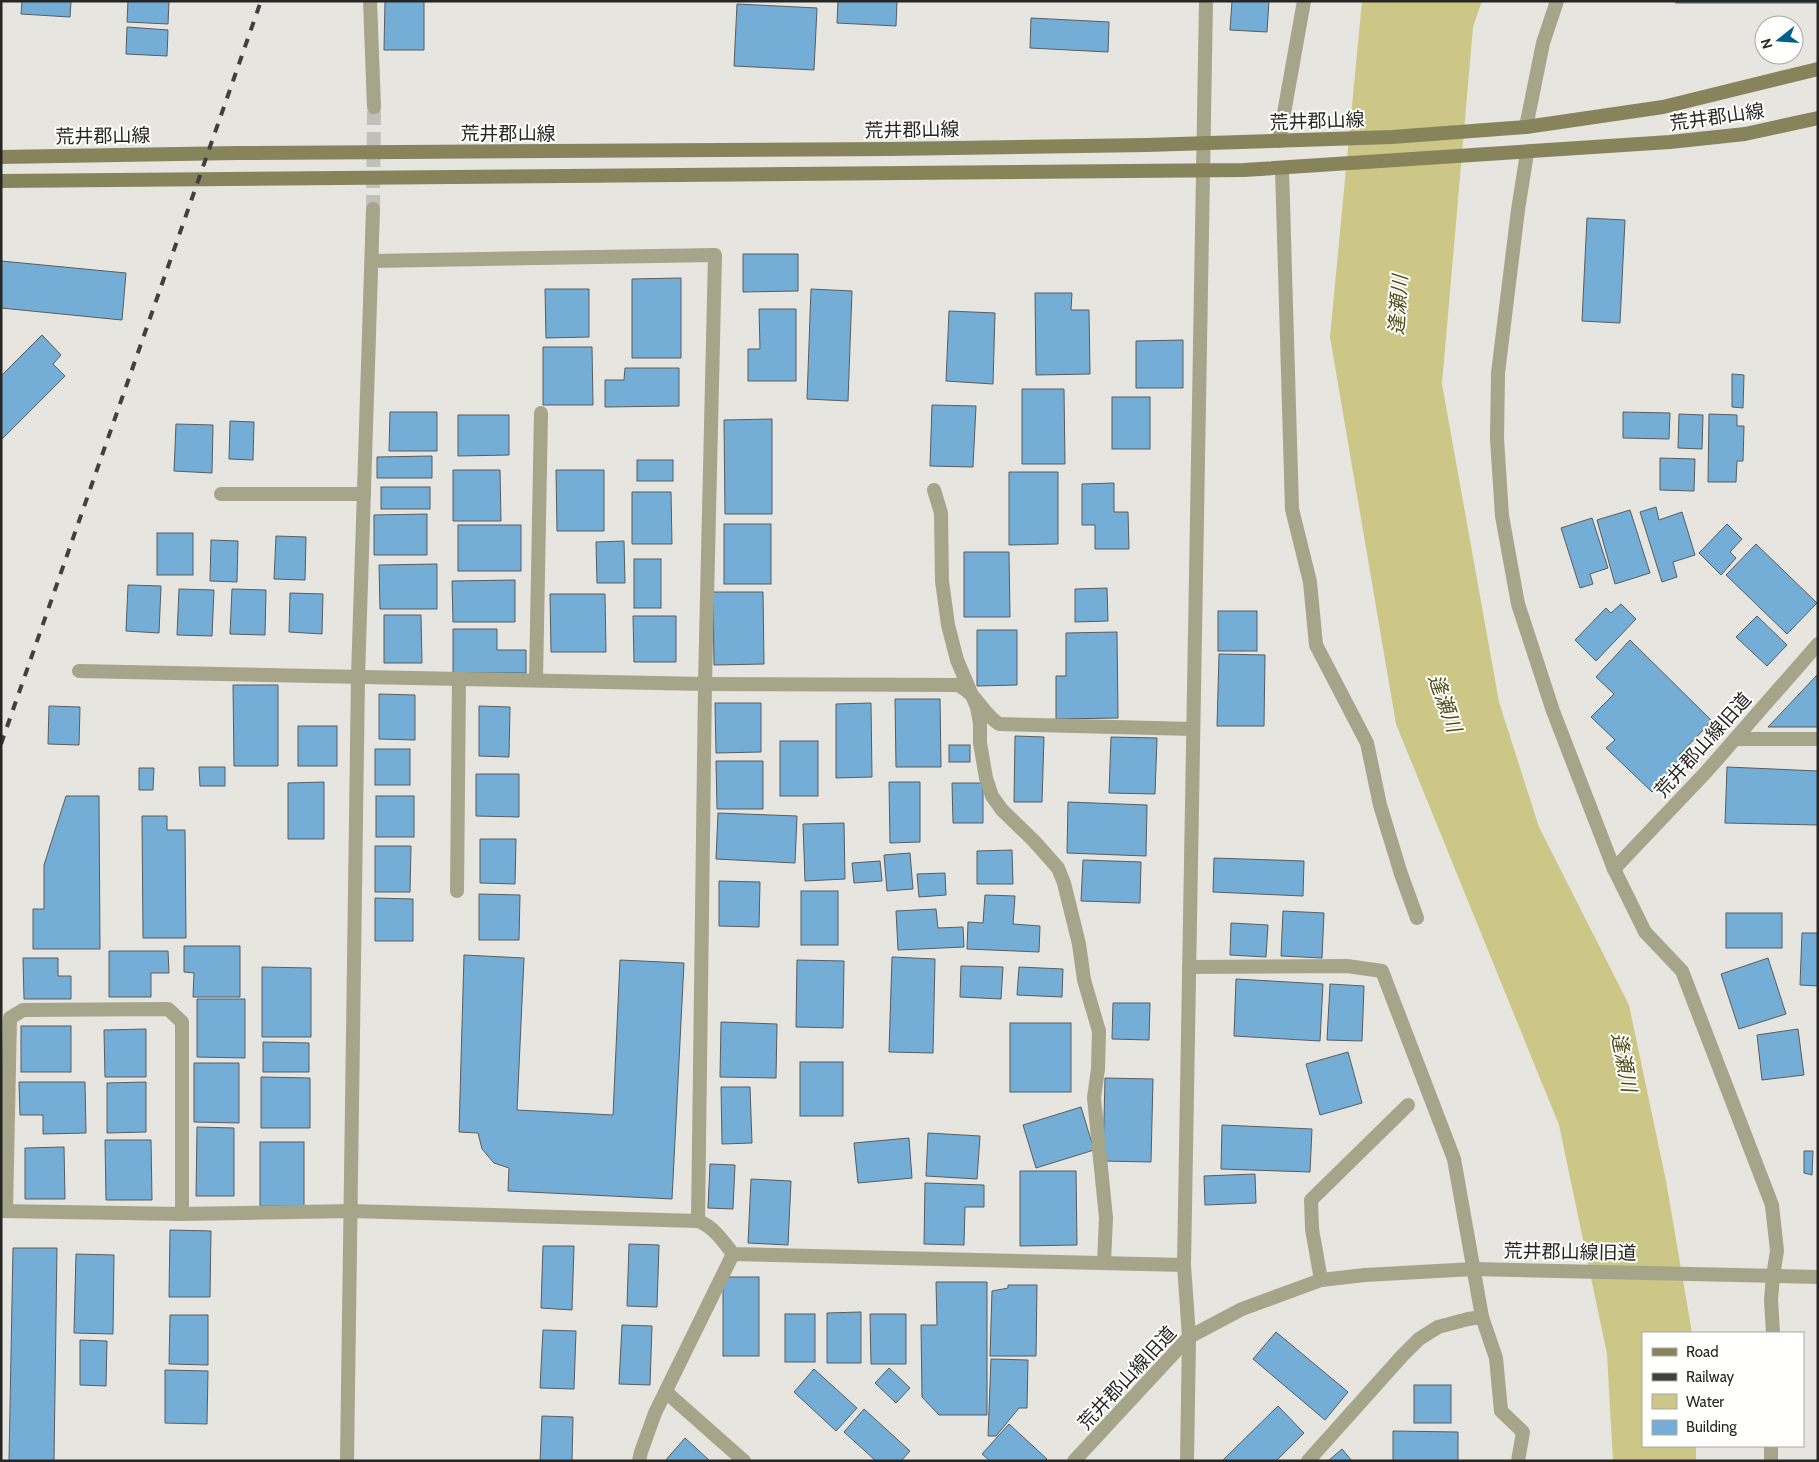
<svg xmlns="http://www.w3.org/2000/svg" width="1819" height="1462" font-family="Cabin,'Noto Sans JP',sans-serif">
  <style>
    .water { fill: #cdc787 }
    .building { fill: #74add5; stroke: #595d60 }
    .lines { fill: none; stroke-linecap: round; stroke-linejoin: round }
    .minor-tunnel { stroke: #c0bfba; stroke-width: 14; stroke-dasharray: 14 7; stroke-linecap: butt }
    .minor { stroke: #a6a489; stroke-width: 14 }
    .tertiary { stroke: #a6a489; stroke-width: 14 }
    .secondary { stroke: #87845c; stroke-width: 14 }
    .rail { stroke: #40403e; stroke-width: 4; stroke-dasharray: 9 9; stroke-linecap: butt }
    .labels { text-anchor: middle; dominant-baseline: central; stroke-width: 4; stroke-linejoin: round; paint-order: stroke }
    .street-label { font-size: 19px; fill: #262624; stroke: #fffffe }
    .water-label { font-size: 20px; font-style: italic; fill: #524d1d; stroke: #fffffe }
  </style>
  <rect width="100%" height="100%" fill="#e6e5e0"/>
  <polygon class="water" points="1362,1 1482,1 1473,27 1442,384 1499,702 1539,827 1629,1005 1666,1181 1692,1333 1643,1333 1643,1446 1696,1446 1696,1461 1613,1461 1607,1354 1559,1125 1396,724 1330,337"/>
  <g class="building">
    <polygon points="22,1 71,1 70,17 21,14"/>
    <polygon points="128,1 169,1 168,24 127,22"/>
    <polygon points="385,1 424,1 424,50 384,50"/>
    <polygon points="838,1 897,1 896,26 837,23"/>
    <polygon points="1232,1 1269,1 1267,32 1230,30"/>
    <rect x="1676" y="1" width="142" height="2"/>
    <polygon points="737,4 817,8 814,70 734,66"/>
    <polygon points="1031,18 1109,22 1108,52 1030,48"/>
    <polygon points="127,27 168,30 167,56 126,54"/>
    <polygon points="1587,218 1625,220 1620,323 1582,321"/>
    <polygon points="743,254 798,254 798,291 743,292"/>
    <polygon points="1,261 126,273 122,320 1,308"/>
    <polygon points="681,278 681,358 632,358 632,279"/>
    <polygon points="545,289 589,289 589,337 546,338"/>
    <polygon points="811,289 852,291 848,401 807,399"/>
    <polygon points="1035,293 1072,293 1071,310 1089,310 1090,374 1036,375"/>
    <polygon points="759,309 796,309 796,381 748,381 748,349 760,349"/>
    <polygon points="949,311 995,313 993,384 946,381"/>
    <polygon points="42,335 61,355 53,364 65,376 1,440 1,376"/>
    <polygon points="1183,340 1183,388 1136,388 1136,341"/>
    <polygon points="543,347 592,347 593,405 543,405"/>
    <polygon points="625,368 679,368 679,406 605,407 605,380 624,380"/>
    <polygon points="1732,374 1744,375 1743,408 1732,407"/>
    <polygon points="1022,389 1064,389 1065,464 1022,464"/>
    <rect x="1112" y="397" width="38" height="52"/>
    <polygon points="932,405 976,406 973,467 930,466"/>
    <polygon points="390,412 437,412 437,451 389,451"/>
    <polygon points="1623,412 1670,413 1669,439 1623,438"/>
    <polygon points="1679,414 1703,415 1702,449 1678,448"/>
    <polygon points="1709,414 1737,415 1737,426 1744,426 1743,461 1737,461 1736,482 1708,482"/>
    <polygon points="458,415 509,415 509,455 458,456"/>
    <polygon points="772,419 772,514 725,514 724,420"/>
    <polygon points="230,421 254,422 253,460 229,459"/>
    <polygon points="176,424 213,425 212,473 174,471"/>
    <polygon points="432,456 432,478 377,478 377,457"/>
    <polygon points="1660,458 1695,459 1694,491 1660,490"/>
    <rect x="637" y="460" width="36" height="21"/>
    <polygon points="453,470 500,470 501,521 453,521"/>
    <polygon points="556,470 604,470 604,531 557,531"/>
    <polygon points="1009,472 1058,472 1058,544 1009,545"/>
    <polygon points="1114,483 1114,512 1128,512 1129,549 1095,549 1095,525 1082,525 1082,484"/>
    <rect x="381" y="487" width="49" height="22"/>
    <polygon points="632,492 671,492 672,544 632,544"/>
    <polygon points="1656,507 1659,520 1682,512 1695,555 1673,562 1677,577 1662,582 1640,512"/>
    <polygon points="1630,510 1650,573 1615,584 1597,520"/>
    <polygon points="427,514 427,555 374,555 374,515"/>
    <polygon points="1592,518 1608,568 1590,574 1593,584 1580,588 1561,528"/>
    <rect x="724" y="524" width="47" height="60"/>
    <polygon points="1727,524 1742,539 1730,552 1736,558 1721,575 1699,553"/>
    <rect x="458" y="525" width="63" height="46"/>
    <rect x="157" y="533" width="36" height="42"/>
    <polygon points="276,536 306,537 305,580 274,579"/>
    <polygon points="211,540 238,541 237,582 210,581"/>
    <polygon points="624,541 625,583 597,583 596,542"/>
    <polygon points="1756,544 1817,603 1787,634 1726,575"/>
    <polygon points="964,552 1009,552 1010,617 964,617"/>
    <rect x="634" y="559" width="27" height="49"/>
    <polygon points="437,564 437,609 380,609 379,565"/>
    <polygon points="515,580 515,622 453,622 452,581"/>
    <polygon points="128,585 161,586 159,633 126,631"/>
    <polygon points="1107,588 1108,621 1075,622 1075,589"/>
    <polygon points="179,589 214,590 212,636 177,635"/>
    <polygon points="232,589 266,590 265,635 230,634"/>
    <polygon points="713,592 763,592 764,664 714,665"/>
    <polygon points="290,593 323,594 322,634 289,632"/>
    <polygon points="550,594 605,594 606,652 551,652"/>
    <polygon points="1621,604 1636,619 1596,661 1575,640 1606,608 1611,613"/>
    <rect x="1218" y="611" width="39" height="40"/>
    <polygon points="384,615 421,615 422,663 384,663"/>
    <polygon points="633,616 676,616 676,662 634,662"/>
    <polygon points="1757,616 1787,645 1767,666 1736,637"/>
    <polygon points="453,629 497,629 497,650 526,650 526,673 453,673"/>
    <polygon points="977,630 1017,630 1017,685 977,686"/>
    <polygon points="1117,632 1118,718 1056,719 1056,676 1066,676 1066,633"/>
    <polygon points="1630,640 1712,721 1679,755 1684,759 1652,792 1606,748 1615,740 1591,717 1614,694 1596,677"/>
    <polygon points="1219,654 1265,655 1264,726 1217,726"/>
    <polygon points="1817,675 1818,727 1768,727"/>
    <polygon points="233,685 278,685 278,766 234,766"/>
    <polygon points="379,694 415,695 415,740 379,739"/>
    <polygon points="895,699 940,699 941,767 896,767"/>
    <polygon points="715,703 761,703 761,752 716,753"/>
    <polygon points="871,703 872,777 836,778 836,704"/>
    <polygon points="49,706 80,707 79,745 48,744"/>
    <polygon points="479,706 510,707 509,757 479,756"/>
    <rect x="298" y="726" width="39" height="40"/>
    <polygon points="1015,736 1044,737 1042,802 1014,802"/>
    <polygon points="1111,737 1157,738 1155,794 1109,793"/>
    <rect x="780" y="741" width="38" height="55"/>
    <rect x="949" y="745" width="21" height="17"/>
    <rect x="375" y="749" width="35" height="36"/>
    <polygon points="716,761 763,761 763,809 717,809"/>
    <polygon points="199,767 225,767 225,786 200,786"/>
    <polygon points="1727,767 1818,771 1818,825 1725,823"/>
    <polygon points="139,768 154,768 153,790 139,790"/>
    <polygon points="476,774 519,774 519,817 476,816"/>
    <polygon points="324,782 324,839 288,839 288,783"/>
    <polygon points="889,782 920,782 920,842 890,843"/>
    <polygon points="952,783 983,783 983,823 953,823"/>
    <polygon points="66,796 99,796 100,949 33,949 33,909 44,909 44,865"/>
    <rect x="376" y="796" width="38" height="41"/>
    <polygon points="1068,802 1147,805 1146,856 1067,853"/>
    <polygon points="718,813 797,816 795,863 716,859"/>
    <polygon points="142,816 167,816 167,830 185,830 186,938 143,938"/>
    <polygon points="844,823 845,879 805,881 803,824"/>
    <polygon points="480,839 516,839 515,884 480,883"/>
    <polygon points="375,846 411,846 410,892 375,892"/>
    <polygon points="1012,850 1013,884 977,884 977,851"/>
    <polygon points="910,853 913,889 887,891 884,855"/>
    <polygon points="1214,858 1304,861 1303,896 1213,892"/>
    <polygon points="1083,860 1141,862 1140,903 1081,901"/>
    <polygon points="880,861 882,881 854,883 852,863"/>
    <polygon points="945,873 946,895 919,897 917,874"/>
    <polygon points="719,881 760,882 759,927 719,926"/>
    <rect x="801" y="891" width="37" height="54"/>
    <polygon points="479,894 520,895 519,940 479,940"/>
    <polygon points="985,895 1015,896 1013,924 1040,926 1039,952 967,949 968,922 983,923"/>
    <polygon points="375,898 413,899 413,941 375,941"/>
    <polygon points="936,909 938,928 963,927 964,947 898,950 896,911"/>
    <polygon points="1283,911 1324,913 1322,958 1281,956"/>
    <rect x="1726" y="913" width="56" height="35"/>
    <polygon points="1231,923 1268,925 1266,957 1230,955"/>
    <polygon points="1802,933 1818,933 1818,986 1800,985"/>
    <polygon points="184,946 240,946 240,997 193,997 194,973 184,972"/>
    <polygon points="109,951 168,951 169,973 151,973 151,997 109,997"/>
    <polygon points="464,955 524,958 517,1110 613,1115 620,960 684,963 672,1199 508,1191 509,1168 494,1163 482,1149 478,1133 459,1132"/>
    <polygon points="892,957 935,959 933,1053 889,1052"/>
    <polygon points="23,958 58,958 58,976 71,976 71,999 24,999"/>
    <polygon points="1768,958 1786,1014 1739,1029 1721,974"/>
    <polygon points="797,960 844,961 843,1028 796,1027"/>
    <polygon points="961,966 1003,967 1001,999 960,997"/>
    <polygon points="262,967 311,968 311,1037 262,1037"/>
    <polygon points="1019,967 1063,969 1062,997 1017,995"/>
    <polygon points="1236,979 1323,984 1320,1041 1234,1036"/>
    <polygon points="1330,984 1364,986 1362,1041 1327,1040"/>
    <polygon points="197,999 245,999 245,1058 197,1057"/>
    <polygon points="1113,1003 1150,1003 1149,1040 1112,1039"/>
    <polygon points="721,1022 777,1024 776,1078 720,1077"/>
    <rect x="1010" y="1023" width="61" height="69"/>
    <rect x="21" y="1026" width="50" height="46"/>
    <polygon points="146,1029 146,1077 105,1077 104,1030"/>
    <polygon points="1798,1029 1804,1075 1762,1080 1757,1035"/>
    <polygon points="263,1042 309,1043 309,1072 263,1072"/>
    <polygon points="1348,1052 1362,1103 1320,1115 1306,1064"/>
    <rect x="800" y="1062" width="43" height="54"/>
    <polygon points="194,1063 239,1063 239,1123 194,1122"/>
    <polygon points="261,1077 310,1078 310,1128 261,1128"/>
    <polygon points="1105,1078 1153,1079 1151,1162 1103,1161"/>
    <polygon points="19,1082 85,1082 86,1133 43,1134 43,1115 20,1115"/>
    <polygon points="146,1082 146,1132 107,1133 107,1083"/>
    <polygon points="721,1087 750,1087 752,1143 722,1144"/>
    <polygon points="1081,1107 1094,1150 1036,1168 1023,1125"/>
    <polygon points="1222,1125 1312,1129 1310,1172 1221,1169"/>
    <polygon points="197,1127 234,1128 234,1196 196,1196"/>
    <polygon points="928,1133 980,1136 977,1179 926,1176"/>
    <polygon points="909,1138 912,1178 858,1183 854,1143"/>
    <polygon points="105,1140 151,1140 152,1200 106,1200"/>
    <rect x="260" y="1142" width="44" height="64"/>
    <polygon points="64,1147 65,1199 25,1199 25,1148"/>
    <polygon points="1804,1151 1813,1151 1812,1175 1804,1173"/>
    <polygon points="710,1164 735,1165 733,1209 708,1208"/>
    <polygon points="1020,1171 1076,1171 1077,1245 1020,1246"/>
    <polygon points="1255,1174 1256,1203 1205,1205 1204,1176"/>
    <polygon points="751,1179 791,1181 788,1245 748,1243"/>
    <polygon points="925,1183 984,1185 984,1207 965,1207 964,1245 924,1244"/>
    <polygon points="170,1230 211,1231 210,1297 169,1297"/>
    <polygon points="629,1244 659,1245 657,1307 627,1306"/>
    <polygon points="543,1246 574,1246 572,1310 541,1308"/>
    <polygon points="13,1248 57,1248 54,1461 9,1461"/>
    <polygon points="76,1254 114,1255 113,1334 74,1333"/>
    <rect x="723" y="1277" width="36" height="79"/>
    <polygon points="936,1282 987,1282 987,1415 939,1415 922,1397 921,1325 937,1325"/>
    <polygon points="1008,1285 1037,1285 1036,1356 990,1356 992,1291 1008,1288"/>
    <polygon points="861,1312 861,1363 827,1363 827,1313"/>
    <rect x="785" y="1314" width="30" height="48"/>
    <polygon points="870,1314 906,1314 906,1364 871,1364"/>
    <polygon points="170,1315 208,1315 208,1365 169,1364"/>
    <polygon points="622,1325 652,1326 650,1385 619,1384"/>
    <polygon points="543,1330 576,1331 574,1389 540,1388"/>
    <polygon points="1276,1332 1348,1392 1325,1420 1253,1359"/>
    <polygon points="80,1340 107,1341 106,1386 80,1385"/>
    <polygon points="991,1359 1028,1360 1027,1408 1019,1408 996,1436 988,1436"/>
    <polygon points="889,1368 910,1388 896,1403 875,1383"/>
    <polygon points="814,1369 857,1408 836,1431 794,1392"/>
    <polygon points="165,1370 208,1371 207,1424 165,1423"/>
    <rect x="1414" y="1385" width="37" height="38"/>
    <polygon points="1278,1406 1304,1433 1276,1461 1222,1461"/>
    <polygon points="864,1409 910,1451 901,1461 876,1461 844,1432"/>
    <polygon points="542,1416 573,1417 572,1461 540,1461"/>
    <polygon points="1009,1424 1047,1459 1045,1461 990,1461 982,1454"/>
    <polygon points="1393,1431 1458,1432 1458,1461 1393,1461"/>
    <polygon points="685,1438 710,1461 665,1461"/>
    <polygon points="1342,1449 1352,1461 1328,1461"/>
  </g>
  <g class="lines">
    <polyline class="minor-tunnel" points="373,209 374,107"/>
    <g class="minor">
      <polyline points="370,1 374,107"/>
      <polyline points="1526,127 1543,43 1557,1"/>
      <polyline points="1279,141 1304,1"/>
      <polyline points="1527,153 1518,210 1498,373 1497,439 1502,516 1518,604 1553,711 1614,869 1645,932 1682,971 1772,1205 1777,1251 1773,1276 1771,1300 1773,1333"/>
      <polyline points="1282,169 1292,509 1310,582 1316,645 1367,743 1380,805 1401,874 1417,918"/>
      <polyline points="372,261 715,255 705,684 698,1221"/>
      <polyline points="934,490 941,513 942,581 948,625 957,660 977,707 980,723 980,743 986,778 992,796 1002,810 1034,841 1058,868 1064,883 1079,944 1084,980 1099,1031 1098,1069 1094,1098 1106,1218 1104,1263"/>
      <polyline points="221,494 364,494"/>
      <path d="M79 671 705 684 958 685C979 696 981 712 999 724L1193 729"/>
      <polyline points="536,680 541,413"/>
      <polyline points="1735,739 1818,739"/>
      <polyline points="1614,869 1707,771 1818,644"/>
      <polyline points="457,891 459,679"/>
      <polyline points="1189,967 1347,966 1382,971 1454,1159 1482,1317 1496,1358 1501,1411 1523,1432 1518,1461"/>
      <path d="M1 1211 182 1214 351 1211 698 1221C713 1226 724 1242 733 1254L1184 1265"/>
      <polyline points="6,1211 10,1018 23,1010 168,1009 182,1022 182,1214"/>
      <polyline points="1321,1280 1312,1229 1311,1200 1408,1105"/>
      <polyline points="666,1392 744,1461"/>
      <polyline points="1771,1446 1771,1461"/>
      <polyline points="347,1461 358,677 373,209"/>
      <polyline points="639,1461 641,1452 655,1413 733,1254"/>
      <polyline points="1187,1461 1189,1337 1184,1265 1206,1"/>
      <polyline points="1308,1461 1402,1356 1419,1339 1438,1327 1468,1319 1482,1317"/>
    </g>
    <polyline class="tertiary" points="1074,1461 1189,1337 1242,1309 1321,1280 1365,1275 1474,1269 1818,1277"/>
    <g class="secondary">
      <polyline points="1,157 237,153 890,149 1147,145 1392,137 1526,127 1663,107 1818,69"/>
      <polyline points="1,181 1244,170 1670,142 1745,134 1818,118"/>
    </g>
    <polyline class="rail" points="1,744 261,1"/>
  </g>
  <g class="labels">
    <g class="street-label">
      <text transform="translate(1717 117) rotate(-8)">荒井郡山線</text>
      <text transform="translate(1317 121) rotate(-2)">荒井郡山線</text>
      <text transform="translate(912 130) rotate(-1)">荒井郡山線</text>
      <text x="508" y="133">荒井郡山線</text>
      <text transform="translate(103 136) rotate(-1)">荒井郡山線</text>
      <text transform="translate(1703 745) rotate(-48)">荒井郡山線旧道</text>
      <text transform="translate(1570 1252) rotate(1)">荒井郡山線旧道</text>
      <text transform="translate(1127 1378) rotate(-47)">荒井郡山線旧道</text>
    </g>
    <g class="water-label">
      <text transform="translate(1398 305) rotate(-86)">逢瀬川</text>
      <text transform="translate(1445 703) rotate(70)">逢瀬川</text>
      <text transform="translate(1624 1062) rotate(79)">逢瀬川</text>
    </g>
  </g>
  <rect width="1819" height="1462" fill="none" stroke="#262624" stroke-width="5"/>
  <rect x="1642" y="1332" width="162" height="115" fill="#fffffe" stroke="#a8a8a7"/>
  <rect x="1652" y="1348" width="25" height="8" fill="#87845c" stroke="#a8a8a7"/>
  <text x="1686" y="1357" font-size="15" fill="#262624">Road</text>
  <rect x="1652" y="1373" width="25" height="8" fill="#40403e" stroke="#a8a8a7"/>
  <text x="1686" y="1382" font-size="15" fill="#262624">Railway</text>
  <rect x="1652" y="1394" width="25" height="15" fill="#cdc787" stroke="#a8a8a7"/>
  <text x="1686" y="1407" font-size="15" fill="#262624">Water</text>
  <rect x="1652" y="1420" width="25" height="15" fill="#74add5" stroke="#a8a8a7"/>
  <text x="1686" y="1432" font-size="15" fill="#262624">Building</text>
  <g transform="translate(1779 40) rotate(253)"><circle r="24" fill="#fffffe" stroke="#a8a8a7"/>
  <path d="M0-4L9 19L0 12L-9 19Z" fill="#006090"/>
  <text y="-8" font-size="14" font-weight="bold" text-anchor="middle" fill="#262624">N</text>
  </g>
</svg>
